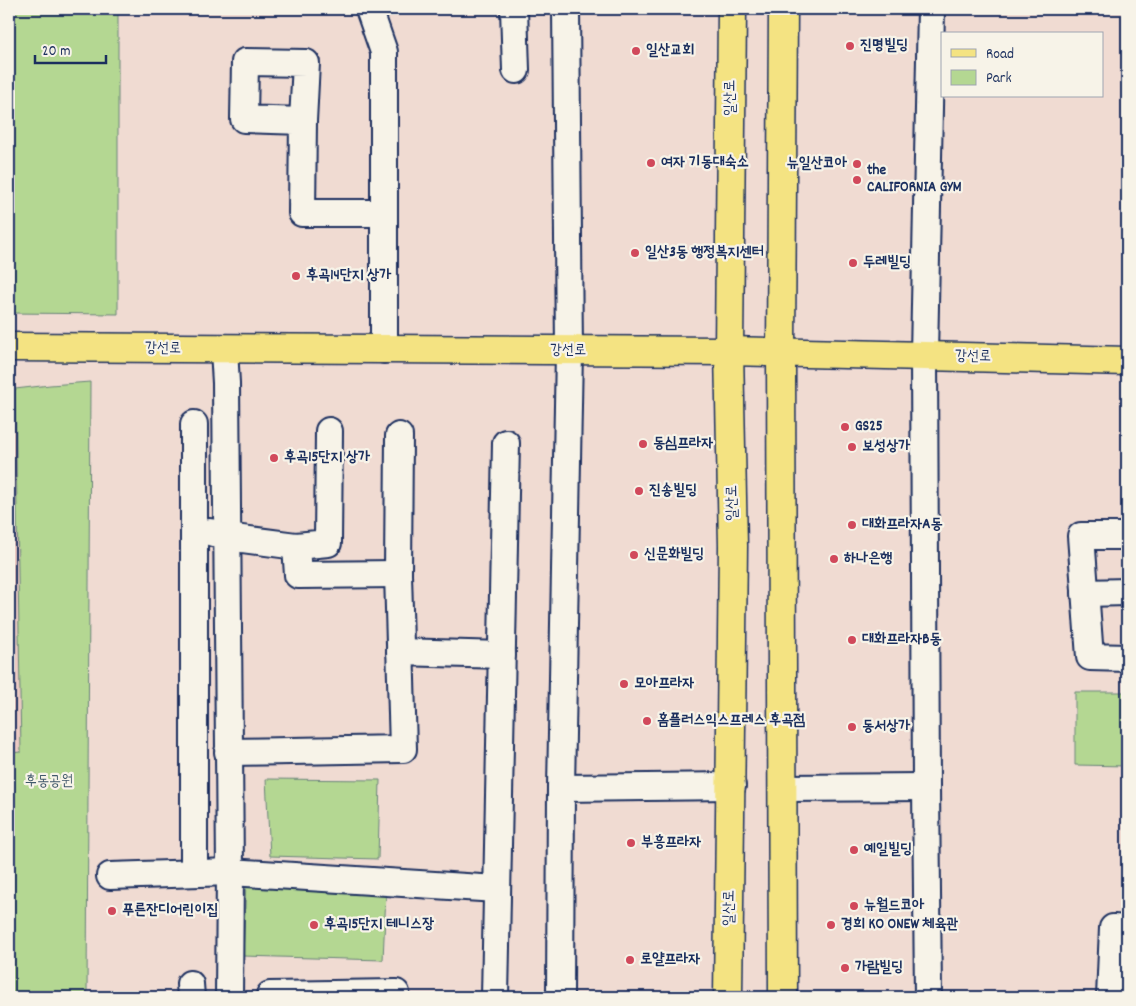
<svg xmlns="http://www.w3.org/2000/svg" width="1136" height="1006" font-family="Dekko,'Poor Story',sans-serif">
  <style>
    .built { fill: #ebcac3 }
    .green { fill: #b4d792; stroke: #688378 }
    .lines { fill: none; stroke-linecap: round; stroke-linejoin: round }
    .minor-casing { stroke: #1b2f5e; stroke-width: 30 }
    .major-casing { stroke: #1b2f5e; stroke-width: 31 }
    .minor { stroke: #f7f3e8; stroke-width: 26 }
    .major { stroke: #f4e382; stroke-width: 28 }
    .poi-dot { fill: #d1495b; stroke: #f7f3e8; stroke-width: 2 }
    .labels { text-anchor: middle; dominant-baseline: central; stroke-width: 4.5; stroke-linejoin: round; paint-order: stroke }
    .poi-label { font-size: 15px; font-weight: bold; fill: #1b2f5e; stroke: #f7f3e8; text-anchor: start }
    .street-label { font-size: 15px; fill: #1b2f5e; stroke: #f7f3e8 }
    .park-label { font-size: 15px; fill: #41596b; stroke: #f7f3e8 }
  </style>
  <rect width="100%" height="100%" fill="#f0dbd2"/>
  <filter id="ink" filterUnits="userSpaceOnUse"><feTurbulence type="fractalNoise" baseFrequency=".02" numOctaves="2"/><feDisplacementMap in="SourceGraphic" scale="10" xChannelSelector="R" yChannelSelector="G"/><feConvolveMatrix kernelMatrix="1 2 1 2 8 2 1 2 1" color-interpolation-filters="sRGB"/></filter>
  <g filter="url(#ink)">
    <polygon class="built" points="9,389 15,389 21,752 9,753"/>
    <g class="green">
      <polygon points="9,9 118,9 118,314 9,313"/>
      <polygon points="90,382 87,997 9,997 9,753 21,752 15,389 50,385"/>
      <polygon points="1075,692 1127,692 1127,766 1075,765"/>
      <polygon points="266,779 380,780 378,859 270,856"/>
      <polygon points="246,881 386,893 383,960 243,956"/>
    </g>
    <g class="lines">
      <g class="minor-casing">
        <g id="minor">
          <polyline points="369,9 384,52 384,350"/>
          <polyline points="514,9 516,70"/>
          <polyline points="303,121 244,119 245,62 306,63 303,121 302,213 383,213"/>
          <polyline points="224,350 226,383 230,872 229,997"/>
          <polyline points="194,424 194,872"/>
          <polyline points="210,532 227,537 296,546 328,543 329,431"/>
          <polyline points="1127,536 1081,536 1090,657 1127,658"/>
          <polyline points="296,546 298,575 398,574"/>
          <polyline points="1085,593 1127,592"/>
          <polyline points="400,652 502,655"/>
          <polyline points="228,752 403,749 398,574 399,436"/>
          <polyline points="561,788 732,786"/>
          <polyline points="783,788 926,787"/>
          <polyline points="110,876 230,872 497,889"/>
          <polyline points="190,984 191,997"/>
          <polyline points="270,995 396,993"/>
          <polyline points="495,997 506,443"/>
          <polyline points="560,997 561,788 569,351 566,9"/>
          <polyline points="928,997 926,787 924,355 931,9"/>
          <polyline points="1110,997 1113,928 1127,929"/>
        </g>
      </g>
      <g class="major-casing">
        <g id="major">
          <polyline points="9,347 729,351 1127,361"/>
          <polyline points="728,997 733,546 729,351 732,9"/>
          <polyline points="783,997 781,353 783,9"/>
        </g>
      </g>
      <use href="#minor" class="minor"/>
      <use href="#major" class="major"/>
    </g>
  </g>
  <g class="poi-dot">
    <circle cx="850" cy="46" r="5"/>
    <circle cx="636" cy="51" r="5"/>
    <circle cx="651" cy="163" r="5"/>
    <circle cx="857" cy="164" r="5"/>
    <circle cx="857" cy="180" r="5"/>
    <circle cx="635" cy="253" r="5"/>
    <circle cx="853" cy="263" r="5"/>
    <circle cx="296" cy="276" r="5"/>
    <circle cx="845" cy="427" r="5"/>
    <circle cx="643" cy="444" r="5"/>
    <circle cx="852" cy="447" r="5"/>
    <circle cx="274" cy="458" r="5"/>
    <circle cx="639" cy="491" r="5"/>
    <circle cx="852" cy="525" r="5"/>
    <circle cx="634" cy="555" r="5"/>
    <circle cx="834" cy="559" r="5"/>
    <circle cx="852" cy="640" r="5"/>
    <circle cx="624" cy="684" r="5"/>
    <circle cx="647" cy="721" r="5"/>
    <circle cx="852" cy="727" r="5"/>
    <circle cx="631" cy="843" r="5"/>
    <circle cx="854" cy="850" r="5"/>
    <circle cx="854" cy="906" r="5"/>
    <circle cx="112" cy="911" r="5"/>
    <circle cx="314" cy="925" r="5"/>
    <circle cx="831" cy="925" r="5"/>
    <circle cx="630" cy="960" r="5"/>
    <circle cx="845" cy="968" r="5"/>
  </g>
  <g class="labels">
    <g class="poi-label">
      <text x="860" y="46">진명빌딩</text>
      <text x="646" y="51">일산교회</text>
      <text x="661" y="163">여자 기동대숙소</text>
      <text x="847" y="164" text-anchor="end">뉴일산코아</text>
      <text x="867" y="171">the<tspan x="867" dy="17">CALIFORNIA GYM</tspan></text>
      <text x="645" y="253">일산3동 행정복지센터</text>
      <text x="863" y="263">두레빌딩</text>
      <text x="306" y="276">후곡14단지 상가</text>
      <text x="855" y="427">GS25</text>
      <text x="653" y="444">동심프라자</text>
      <text x="862" y="447">보성상가</text>
      <text x="284" y="458">후곡15단지 상가</text>
      <text x="649" y="491">진송빌딩</text>
      <text x="862" y="525">대화프라자A동</text>
      <text x="644" y="555">신문화빌딩</text>
      <text x="844" y="559">하나은행</text>
      <text x="862" y="640">대화프라자B동</text>
      <text x="634" y="684">모아프라자</text>
      <text x="657" y="721">홈플러스익스프레스 후곡점</text>
      <text x="862" y="727">동서상가</text>
      <text x="641" y="843">부흥프라자</text>
      <text x="864" y="850">예일빌딩</text>
      <text x="864" y="906">뉴월드코아</text>
      <text x="122" y="911">푸른잔디어린이집</text>
      <text x="324" y="925">후곡15단지 테니스장</text>
      <text x="841" y="925">경희 KO ONEW 체육관</text>
      <text x="640" y="960">로얄프라자</text>
      <text x="855" y="968">가람빌딩</text>
    </g>
    <g class="street-label">
      <text transform="translate(731 98) rotate(-90)">일산로</text>
      <text transform="translate(163 349) rotate(1)">강선로</text>
      <text x="568" y="351">강선로</text>
      <text transform="translate(973 357) rotate(1)">강선로</text>
      <text transform="translate(733 503) rotate(-91)">일산로</text>
      <text transform="translate(730 908) rotate(-89)">일산로</text>
    </g>
    <g class="park-label">
      <text x="49" y="782">후동공원</text>
    </g>
  </g>
  <rect width="1136" height="1006" fill="none" stroke="#f7f3e8" stroke-width="30"/>
  <rect x="15" y="15" width="1106" height="976" fill="none" stroke="#1b2f5e" stroke-width="2" filter="url(#ink)"/>
  <rect x="941" y="32" width="162" height="65" fill="#f7f3e8" stroke="#9fa5b1"/>
  <rect x="951" y="49" width="25" height="8" fill="#f4e382" stroke="#9fa5b1"/>
  <text x="986" y="58" font-size="15" fill="#1b2f5e">Road</text>
  <rect x="951" y="70" width="25" height="15" fill="#b4d792" stroke="#9fa5b1"/>
  <text x="986" y="82" font-size="15" fill="#1b2f5e">Park</text>
  <path d="M35 55v8h71v-8" fill="none" stroke="#1b2f5e" stroke-width="2.5"/>
  <text x="42" y="55" font-size="15" fill="#1b2f5e" stroke="#f7f3e8" stroke-width="4" paint-order="stroke">20 m</text>
</svg>
